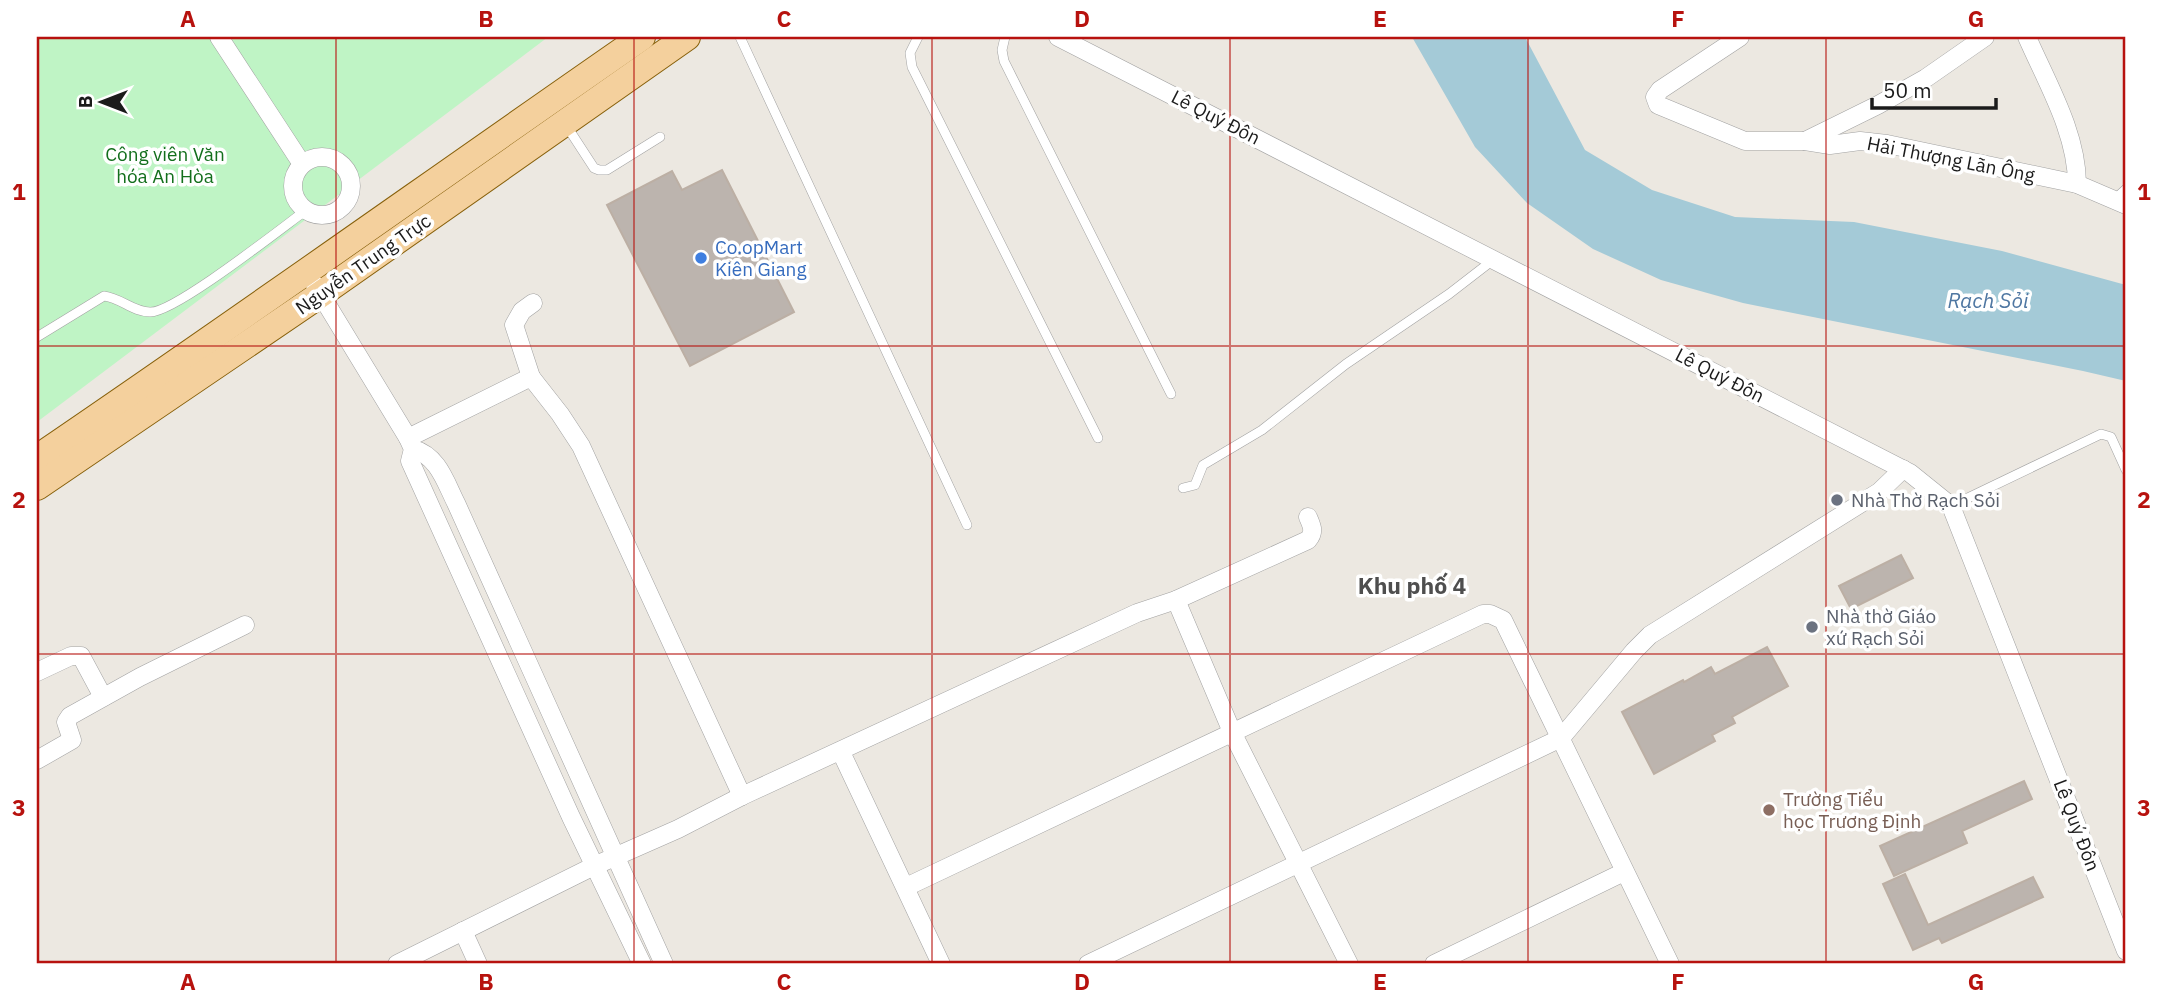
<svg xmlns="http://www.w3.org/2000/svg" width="2163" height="1001" font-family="'IBM Plex Sans',sans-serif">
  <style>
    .park { fill: #bff4c5 }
    .water { fill: #a4cad7 }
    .building { fill: #bcb4ae; stroke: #bcafa4; stroke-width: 2 }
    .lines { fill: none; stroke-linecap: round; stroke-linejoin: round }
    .lane-casing { stroke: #a2a2a2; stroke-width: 10 }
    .street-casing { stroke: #a2a2a2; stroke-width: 19 }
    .primary-casing { stroke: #87600b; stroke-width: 28 }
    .lane { stroke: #fff; stroke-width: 9 }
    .street { stroke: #fff; stroke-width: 18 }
    .primary { stroke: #f4d09d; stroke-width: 26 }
    .grid { fill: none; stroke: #b7120e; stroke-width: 2; stroke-opacity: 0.55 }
    .shop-dot { fill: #3f7fe0; stroke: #fff; stroke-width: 2.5 }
    .worship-dot { fill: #6b7280; stroke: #fff; stroke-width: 2.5 }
    .education-dot { fill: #8d6e63; stroke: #fff; stroke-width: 2.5 }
    .labels { text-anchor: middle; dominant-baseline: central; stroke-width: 7; stroke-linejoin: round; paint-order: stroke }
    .street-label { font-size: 19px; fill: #1b1b1b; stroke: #fff }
    .park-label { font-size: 19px; fill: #136f1c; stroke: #fff }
    .shop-label { font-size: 19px; fill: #366cbe; stroke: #fff; text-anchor: start }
    .worship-label { font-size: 19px; fill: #5b616d; stroke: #fff; text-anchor: start }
    .education-label { font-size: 19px; fill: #785e54; stroke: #fff; text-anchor: start }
    .water-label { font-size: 21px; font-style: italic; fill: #4f77a2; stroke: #fff }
    .quarter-label { font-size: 23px; font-weight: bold; fill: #4e4e4e; stroke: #fff }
    .neatline { fill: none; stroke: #b7120e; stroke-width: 2.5 }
    .grid-label { font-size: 23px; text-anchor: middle; font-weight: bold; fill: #b7120e }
  </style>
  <rect width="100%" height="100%" fill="#ece8e1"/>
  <polygon class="park" points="37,37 548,37 37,422"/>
  <polygon class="water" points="1412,37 1525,37 1585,150 1652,190 1735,217 1854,222 2002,251 2126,285 2126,381 2083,371 1743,303 1661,280 1593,249 1527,203 1475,147"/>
  <g class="building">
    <polygon points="722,170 794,312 690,366 607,205 672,171 682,190"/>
    <polygon points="1901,555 1913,578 1851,609 1839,586"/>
    <polygon points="1767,647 1788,686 1732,717 1735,723 1712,735 1715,741 1654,774 1622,712 1683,680 1684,682 1711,667 1715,674"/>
    <polygon points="2024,781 2032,799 1962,831 1967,843 1894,876 1880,846"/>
    <polygon points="1905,874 1928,925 2033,877 2043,897 1942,943 1939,938 1913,950 1883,884"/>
  </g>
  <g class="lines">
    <g class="lane-casing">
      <g id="lane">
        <polyline points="740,37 967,525"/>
        <polyline points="918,37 910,53 912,67 1098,438"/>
        <polyline points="1005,37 1002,50 1004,61 1171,394"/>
        <polyline points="566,125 594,168 599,170 607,170 660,137"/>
        <polyline points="2114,200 2126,189"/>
        <path d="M37 337 104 296C121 298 133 312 150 312 174 313 279 230 305 211"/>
        <polyline points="1183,488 1195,485 1203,465 1262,430 1346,364 1449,294 1493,260"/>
        <polyline points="1951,506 2101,434 2111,437 2126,470"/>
      </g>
    </g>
    <g class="street-casing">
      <g id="street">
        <polyline points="219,37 302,164"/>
        <polyline points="1058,37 1910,473 1951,506 2126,951"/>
        <polyline points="1740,37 1660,90 1655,97 1658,105 1745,141 1805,141 1830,145 1860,141 1887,144 2077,184 2126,205"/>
        <path d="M2027 37C2047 83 2077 133 2077 184"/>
        <polyline points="1805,141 1878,105 1926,78 1985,37"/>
        <circle cx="322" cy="186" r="29"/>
        <polyline points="315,285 408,438 413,449 410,461 571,817 642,964"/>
        <polyline points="531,377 514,325 522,311 533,303"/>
        <polyline points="408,438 531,377 560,414 581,446 742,796"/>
        <path d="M413 449C438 456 445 481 456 503L664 964"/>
        <polyline points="1176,600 1232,732 1349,964"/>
        <polyline points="37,672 71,656 81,656 103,697"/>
        <polyline points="841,752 941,964"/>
        <polyline points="37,760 72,740 66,722 70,716 140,677 245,625"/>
        <polyline points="906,887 1483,614 1490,614 1503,620 1670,964"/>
        <polyline points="463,931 478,964"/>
        <path d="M397 964 594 866 678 829 742 796 1137 613 1176 600 1308 540C1315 532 1312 526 1308 517"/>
        <polyline points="1088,964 1561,738 1634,651 1650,635 1879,492 1903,469"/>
        <polyline points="1434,964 1624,872"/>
      </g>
    </g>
    <g class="primary-casing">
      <g id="primary">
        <path d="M37 458C240 320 440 177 642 37"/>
        <polyline points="37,487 321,294 687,37"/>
      </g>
    </g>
    <use href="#lane" class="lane"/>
    <use href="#street" class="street"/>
    <use href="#primary" class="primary"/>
  </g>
  <path class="grid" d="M336 37V964M634 37V964M932 37V964M1230 37V964M1528 37V964M1826 37V964M37 346H2126M37 654H2126"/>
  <circle class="shop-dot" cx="701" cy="258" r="7"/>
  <g class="worship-dot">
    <circle cx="1837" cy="500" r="7"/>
    <circle cx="1812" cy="627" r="7"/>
  </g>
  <circle class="education-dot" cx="1769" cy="810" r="7"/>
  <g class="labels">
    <g class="street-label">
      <text transform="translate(1216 117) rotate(27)">Lê Quý Đôn</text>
      <text transform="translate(1951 159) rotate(11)">Hải Thượng Lãn Ông</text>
      <text transform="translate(363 264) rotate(-35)">Nguyễn Trung Trực</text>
      <text transform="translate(1720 375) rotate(27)">Lê Quý Đôn</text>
      <text transform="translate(2077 825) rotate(69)">Lê Quý Đôn</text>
    </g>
    <g class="park-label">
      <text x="165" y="154">Công viên Văn<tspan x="165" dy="22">hóa An Hòa</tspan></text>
    </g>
    <g class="shop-label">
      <text x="715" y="247">Co.opMart<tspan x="715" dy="22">Kiên Giang</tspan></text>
    </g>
    <g class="worship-label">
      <text x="1851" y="500">Nhà Thờ Rạch Sỏi</text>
      <text x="1826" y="616">Nhà thờ Giáo<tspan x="1826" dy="22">xứ Rạch Sỏi</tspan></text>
    </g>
    <g class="education-label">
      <text x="1783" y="799">Trường Tiểu<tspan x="1783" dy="22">học Trương Định</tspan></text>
    </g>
    <g class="water-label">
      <text x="1988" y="300">Rạch Sỏi</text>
    </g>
    <g class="quarter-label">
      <text x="1412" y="585">Khu phố 4</text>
    </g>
  </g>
  <rect width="2163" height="1001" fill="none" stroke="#ffffff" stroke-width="77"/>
  <g transform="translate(102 102) rotate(270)" stroke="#ffffff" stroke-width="5" paint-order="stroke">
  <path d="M0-5L12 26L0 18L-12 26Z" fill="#1b1b1b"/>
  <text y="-10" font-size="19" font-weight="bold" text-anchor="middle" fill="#1b1b1b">B</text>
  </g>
  <path d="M1872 98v10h124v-10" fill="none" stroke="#1b1b1b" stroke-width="3.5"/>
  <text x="1883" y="98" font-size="21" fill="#1b1b1b" stroke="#ffffff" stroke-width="5" paint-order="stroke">50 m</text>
  <rect x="38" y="38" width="2086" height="924" class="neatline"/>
  <g class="grid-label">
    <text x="188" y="27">A</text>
    <text x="486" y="27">B</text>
    <text x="784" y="27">C</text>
    <text x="1082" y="27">D</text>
    <text x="1380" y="27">E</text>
    <text x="1678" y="27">F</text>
    <text x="1976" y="27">G</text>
    <text x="19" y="200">1</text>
    <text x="2144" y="200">1</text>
    <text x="19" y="508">2</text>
    <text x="2144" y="508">2</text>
    <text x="19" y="816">3</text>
    <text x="2144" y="816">3</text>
    <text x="188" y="990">A</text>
    <text x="486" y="990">B</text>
    <text x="784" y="990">C</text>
    <text x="1082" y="990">D</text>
    <text x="1380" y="990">E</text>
    <text x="1678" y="990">F</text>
    <text x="1976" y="990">G</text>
  </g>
</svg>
